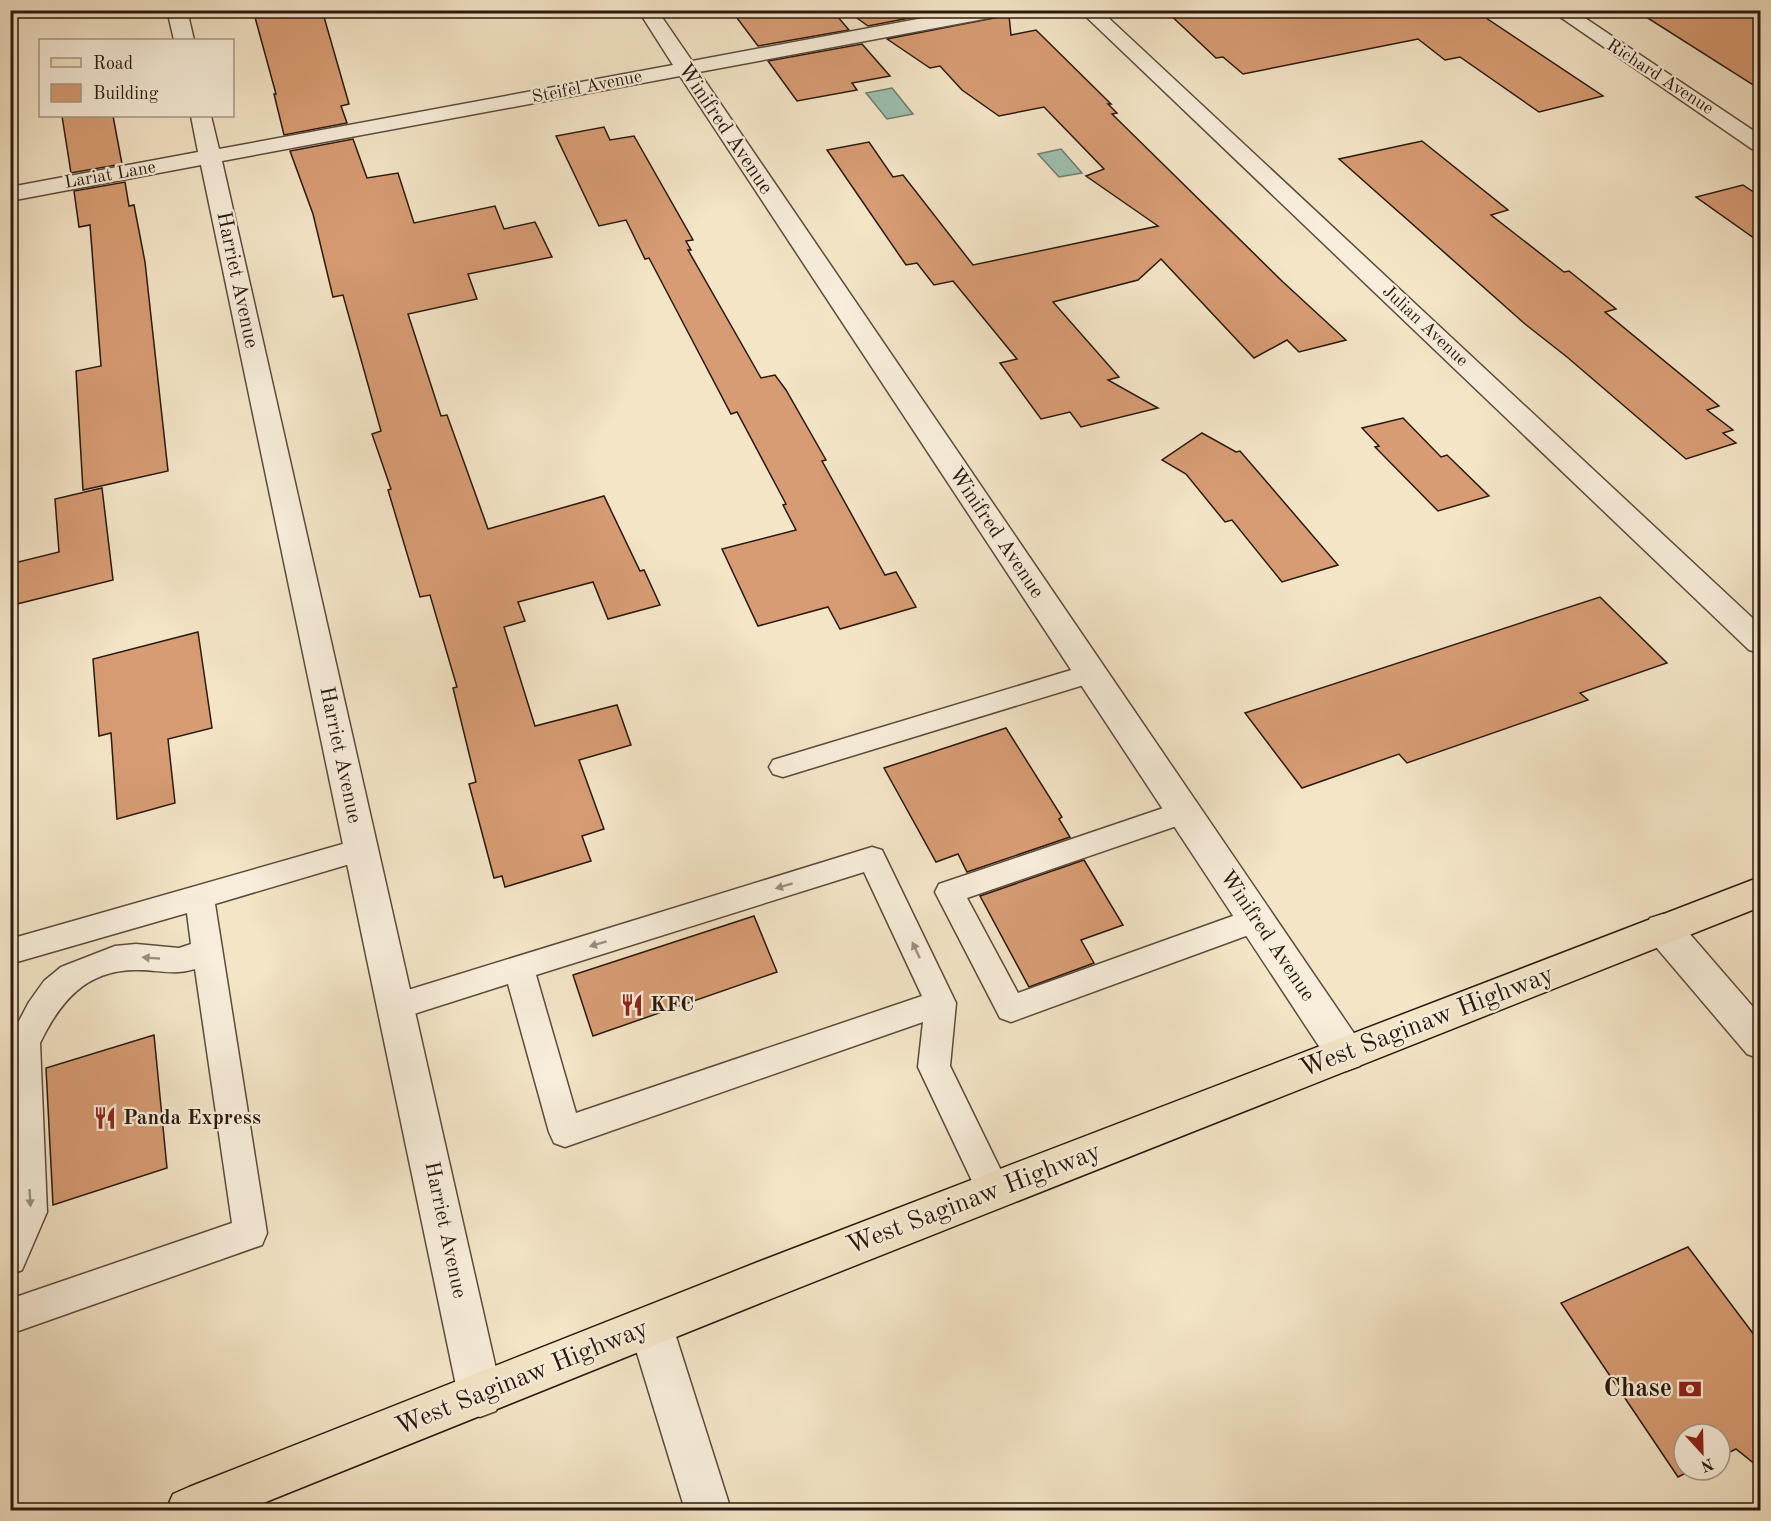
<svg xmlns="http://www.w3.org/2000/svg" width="1771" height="1521" font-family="'Old Standard TT',serif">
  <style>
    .water { fill: #9cc0b0; stroke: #6e7d6e; stroke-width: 1.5 }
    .building { fill: #d79c73; stroke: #2a180c; stroke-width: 1.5 }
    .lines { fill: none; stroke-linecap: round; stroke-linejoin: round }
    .service-casing { stroke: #5c4b3b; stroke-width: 3 }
    .minor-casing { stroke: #5c4b3b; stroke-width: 3 }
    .primary-casing { stroke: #2a180c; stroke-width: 3 }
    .service { fill: #f8eedb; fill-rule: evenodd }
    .minor { fill: #f8eedb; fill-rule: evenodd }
    .primary { fill: #f4e5c7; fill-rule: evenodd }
    .oneway { fill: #9b8e7e }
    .labels { text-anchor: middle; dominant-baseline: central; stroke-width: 4.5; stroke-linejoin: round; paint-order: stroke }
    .far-street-label { font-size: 18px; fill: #2a180c; stroke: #f8eedb }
    .street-label { font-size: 21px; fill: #2a180c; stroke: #f8eedb }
    .poi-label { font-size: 21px; font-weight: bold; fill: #2a180c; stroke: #f8eedb; text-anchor: start }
    .near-street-label { font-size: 26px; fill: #2a180c; stroke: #f8eedb }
    .near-poi-label { font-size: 26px; font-weight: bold; fill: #2a180c; stroke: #f8eedb; text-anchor: end }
  </style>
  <rect width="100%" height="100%" fill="#f4e5c7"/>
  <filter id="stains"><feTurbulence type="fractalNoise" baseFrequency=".00333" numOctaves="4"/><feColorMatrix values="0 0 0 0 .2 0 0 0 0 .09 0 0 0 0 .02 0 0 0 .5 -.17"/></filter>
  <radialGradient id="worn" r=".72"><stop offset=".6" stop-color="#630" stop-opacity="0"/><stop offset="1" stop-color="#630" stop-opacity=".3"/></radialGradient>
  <g class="water">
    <polygon points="892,88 913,114 887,119 866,93"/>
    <polygon points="1061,149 1082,173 1059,177 1038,154"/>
  </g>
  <g class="building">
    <polygon points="253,10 322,10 349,104 341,106 347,123 284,135 274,94 276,94"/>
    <polygon points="731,10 832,10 849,30 758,46"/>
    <polygon points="846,10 951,10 868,26"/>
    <polygon points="1165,10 1474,10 1603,96 1539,112 1460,57 1445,60 1418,39 1243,74 1223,57 1216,58"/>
    <polygon points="1635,10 1761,10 1761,90"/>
    <polygon points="1009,15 1011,35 1036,30 1111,104 1108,104 1117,113 1112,114 1283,282 1346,340 1299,352 1287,340 1254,358 1161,259 1138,280 1053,302 1119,377 1108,380 1158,408 1081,427 1070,412 1041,419 1000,363 1017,359 953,281 934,285 917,263 906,265 827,150 869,142 893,177 903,175 973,265 1158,226 1086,176 1104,169 1044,107 999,116 962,90 940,66 930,68 887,39"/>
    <polygon points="862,44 890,76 852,83 857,90 797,101 768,61"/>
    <polygon points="62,116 113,116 122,164 71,173"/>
    <polygon points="604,127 610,140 634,136 693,240 686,241 691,250 688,250 761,378 775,375 786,390 826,460 822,461 885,575 896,572 916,607 840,629 828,607 758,626 722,549 796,530 783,505 786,504 737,412 731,414 649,258 645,259 626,220 599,226 556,136"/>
    <polygon points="353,139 367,178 398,173 414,223 495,206 504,229 535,222 552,257 468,274 477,299 408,314 441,416 447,415 488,529 604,496 640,571 644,570 660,605 608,619 593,582 518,602 525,621 504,627 535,726 617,705 631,745 579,760 604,829 582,836 591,861 505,887 502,876 494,878 469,784 476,782 453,688 457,687 430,595 420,597 388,490 391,489 372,434 381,431 343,295 333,297 313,214 290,151"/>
    <polygon points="1422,141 1508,210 1491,215 1564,272 1569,271 1616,309 1605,312 1719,406 1707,410 1733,430 1723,433 1736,443 1686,459 1567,357 1525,324 1339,159"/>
    <polygon points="125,182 129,206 134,205 145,262 168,471 83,490 76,371 101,366 90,225 79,227 74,191"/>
    <polygon points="1743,185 1761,197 1761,243 1696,197"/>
    <polygon points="1403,418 1441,457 1447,455 1489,496 1438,511 1375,447 1379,446 1362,428"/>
    <polygon points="1202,433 1236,452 1240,451 1338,565 1282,582 1232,520 1225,522 1186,474 1162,460"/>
    <polygon points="102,488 113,580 13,605 10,564 59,552 55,499"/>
    <polygon points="1600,597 1667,663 1580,693 1588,700 1407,763 1399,754 1302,788 1245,713"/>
    <polygon points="198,632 212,728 168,739 175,803 117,819 111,733 99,736 93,659"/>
    <polygon points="1006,728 1062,817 1059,819 1070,837 967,872 958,854 936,862 884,768"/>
    <polygon points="1084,860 1123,925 1081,940 1094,963 1029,987 980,896"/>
    <polygon points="754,916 777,972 593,1036 573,975"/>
    <polygon points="154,1035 167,1168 53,1205 46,1068"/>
    <polygon points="1688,1247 1761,1344 1761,1469 1736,1449 1720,1457 1720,1434 1684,1434 1684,1470 1692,1470 1678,1477 1561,1303"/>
  </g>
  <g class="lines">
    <g class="service-casing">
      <g id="service">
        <polygon points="1091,664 1100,666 1104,673 1100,680 783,777 773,774 769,767 773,760"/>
        <polygon points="1184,801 1194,804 1198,812 1194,820 967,898 1018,993 1255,908 1265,911 1270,920 1265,929 1011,1022 1000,1018 935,892 939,884"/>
        <path d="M360 839 370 842 374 850 370 858 215 904 267 1233 262 1245 10 1334V1299L232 1223 195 969C172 976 157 969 134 970 85 971 60 1002 40 1043L47 1212 22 1270 10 1275V1218L13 1212 10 1038 29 1002 44 981 61 967 115 946 136 944 179 948 191 944 187 913 10 964V939Z"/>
        <path d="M872 847 882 850 956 1003 950 1066 1011 1191 1006 1202 994 1207 982 1202 918 1067 923 1022 565 1147 554 1143 549 1132 508 984 395 1020 384 1016 380 1007 384 998 395 994ZM864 872 922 996 576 1113 536 975Z"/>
      </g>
    </g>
    <g class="minor-casing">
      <g id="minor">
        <polygon points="167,10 187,10 194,40 174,40"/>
        <polygon points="638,10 657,10 692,61 966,10 1009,10 1007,14 1000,16 699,72 1360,1042 1365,1054 1360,1066 1346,1071 1332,1066 680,76 222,161 502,1395 496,1411 480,1417 464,1411 458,1395 201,165 10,201 10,187 198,152 191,116 211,116 219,149 673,65"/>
        <polygon points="1079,10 1100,10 1760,625 1760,653 1749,650"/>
        <polygon points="1550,10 1573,10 1760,135 1760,150 1752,149"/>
        <polygon points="1663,914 1676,918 1760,1015 1760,1059 1747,1054 1650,940 1645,929 1650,918"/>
        <polygon points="651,1305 666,1312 673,1327 731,1510 685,1510 629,1327 636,1312"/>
      </g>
    </g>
    <g class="primary-casing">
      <polygon id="primary" points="1760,877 1760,907 758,1304 246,1510 166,1510 173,1494 189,1487 758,1262"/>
    </g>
    <use href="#service" class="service"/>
    <use href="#minor" class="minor"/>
    <use href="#primary" class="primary"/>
  </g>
  <defs><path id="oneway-solid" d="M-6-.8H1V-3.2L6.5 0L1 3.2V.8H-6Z" transform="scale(1.5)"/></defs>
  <g class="oneway">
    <use href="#oneway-solid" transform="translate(784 886) rotate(163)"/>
    <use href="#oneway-solid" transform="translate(598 944) rotate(163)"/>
    <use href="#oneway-solid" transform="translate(916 950) rotate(-115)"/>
    <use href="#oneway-solid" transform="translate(151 958) rotate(-176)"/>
    <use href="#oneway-solid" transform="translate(30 1198) rotate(87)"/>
  </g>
  <defs>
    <g id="restaurant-bare" transform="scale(1.8)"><path d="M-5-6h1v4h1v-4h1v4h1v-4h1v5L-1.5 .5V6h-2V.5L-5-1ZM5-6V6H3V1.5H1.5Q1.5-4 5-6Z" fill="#8f2418" stroke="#f8eedb" stroke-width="2.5" paint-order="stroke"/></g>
    <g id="bank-bare" transform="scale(1.8)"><path d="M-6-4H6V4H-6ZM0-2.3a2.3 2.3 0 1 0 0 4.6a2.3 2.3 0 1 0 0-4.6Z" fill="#8f2418" stroke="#f8eedb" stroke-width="2.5" paint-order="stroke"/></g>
  </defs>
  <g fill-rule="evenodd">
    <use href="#restaurant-bare" x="632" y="1005"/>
    <use href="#restaurant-bare" x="105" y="1118"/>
    <use href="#bank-bare" x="1690" y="1389"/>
  </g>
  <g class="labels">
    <g class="far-street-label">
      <text transform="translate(1660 77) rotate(33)">Richard Avenue</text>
      <text transform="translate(587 87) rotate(-11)">Steifel Avenue</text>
      <text transform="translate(110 175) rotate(-10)">Lariat Lane</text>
      <text transform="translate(1425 326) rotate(43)">Julian Avenue</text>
    </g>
    <g class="street-label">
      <text transform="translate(725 129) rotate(56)">Winifred Avenue</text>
      <text transform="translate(237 280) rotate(78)">Harriet Avenue</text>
      <text transform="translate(996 533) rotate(56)">Winifred Avenue</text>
      <text transform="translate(340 755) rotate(78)">Harriet Avenue</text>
      <text transform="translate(1267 936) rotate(56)">Winifred Avenue</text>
      <text transform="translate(445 1230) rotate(78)">Harriet Avenue</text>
    </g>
    <g class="poi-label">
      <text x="650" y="1005">KFC</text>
      <text x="123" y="1118">Panda Express</text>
    </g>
    <g class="near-street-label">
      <text transform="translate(1427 1022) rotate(-21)">West Saginaw Highway</text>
      <text transform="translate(974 1199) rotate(-21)">West Saginaw Highway</text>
      <text transform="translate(522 1378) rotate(-22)">West Saginaw Highway</text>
    </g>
    <g class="near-poi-label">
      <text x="1672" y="1389">Chase</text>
    </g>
  </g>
  <rect width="1771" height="1521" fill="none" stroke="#f4e5c7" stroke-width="36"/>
  <rect x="12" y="12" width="1747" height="1497" fill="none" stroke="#2a180c" stroke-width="3"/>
  <rect x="18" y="18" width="1735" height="1485" fill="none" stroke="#2a180c" stroke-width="1.5"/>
  <rect x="39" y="39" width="195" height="78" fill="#f8eedb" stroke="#a69888" stroke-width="1.5"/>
  <rect x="51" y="58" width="30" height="9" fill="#f4e5c7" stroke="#a69888" stroke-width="1.5"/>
  <text x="93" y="69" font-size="18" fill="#2a180c">Road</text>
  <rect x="51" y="84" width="30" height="18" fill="#d79c73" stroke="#a69888" stroke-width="1.5"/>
  <text x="93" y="99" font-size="18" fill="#2a180c">Building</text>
  <g transform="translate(1702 1452) rotate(158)"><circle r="28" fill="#f8eedb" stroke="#a69888" stroke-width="1.5"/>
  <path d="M0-4.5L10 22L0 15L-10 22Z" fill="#8f2418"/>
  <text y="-9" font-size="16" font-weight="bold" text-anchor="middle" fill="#2a180c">N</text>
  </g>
  <rect width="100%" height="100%" filter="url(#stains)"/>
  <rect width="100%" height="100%" fill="url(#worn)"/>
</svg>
